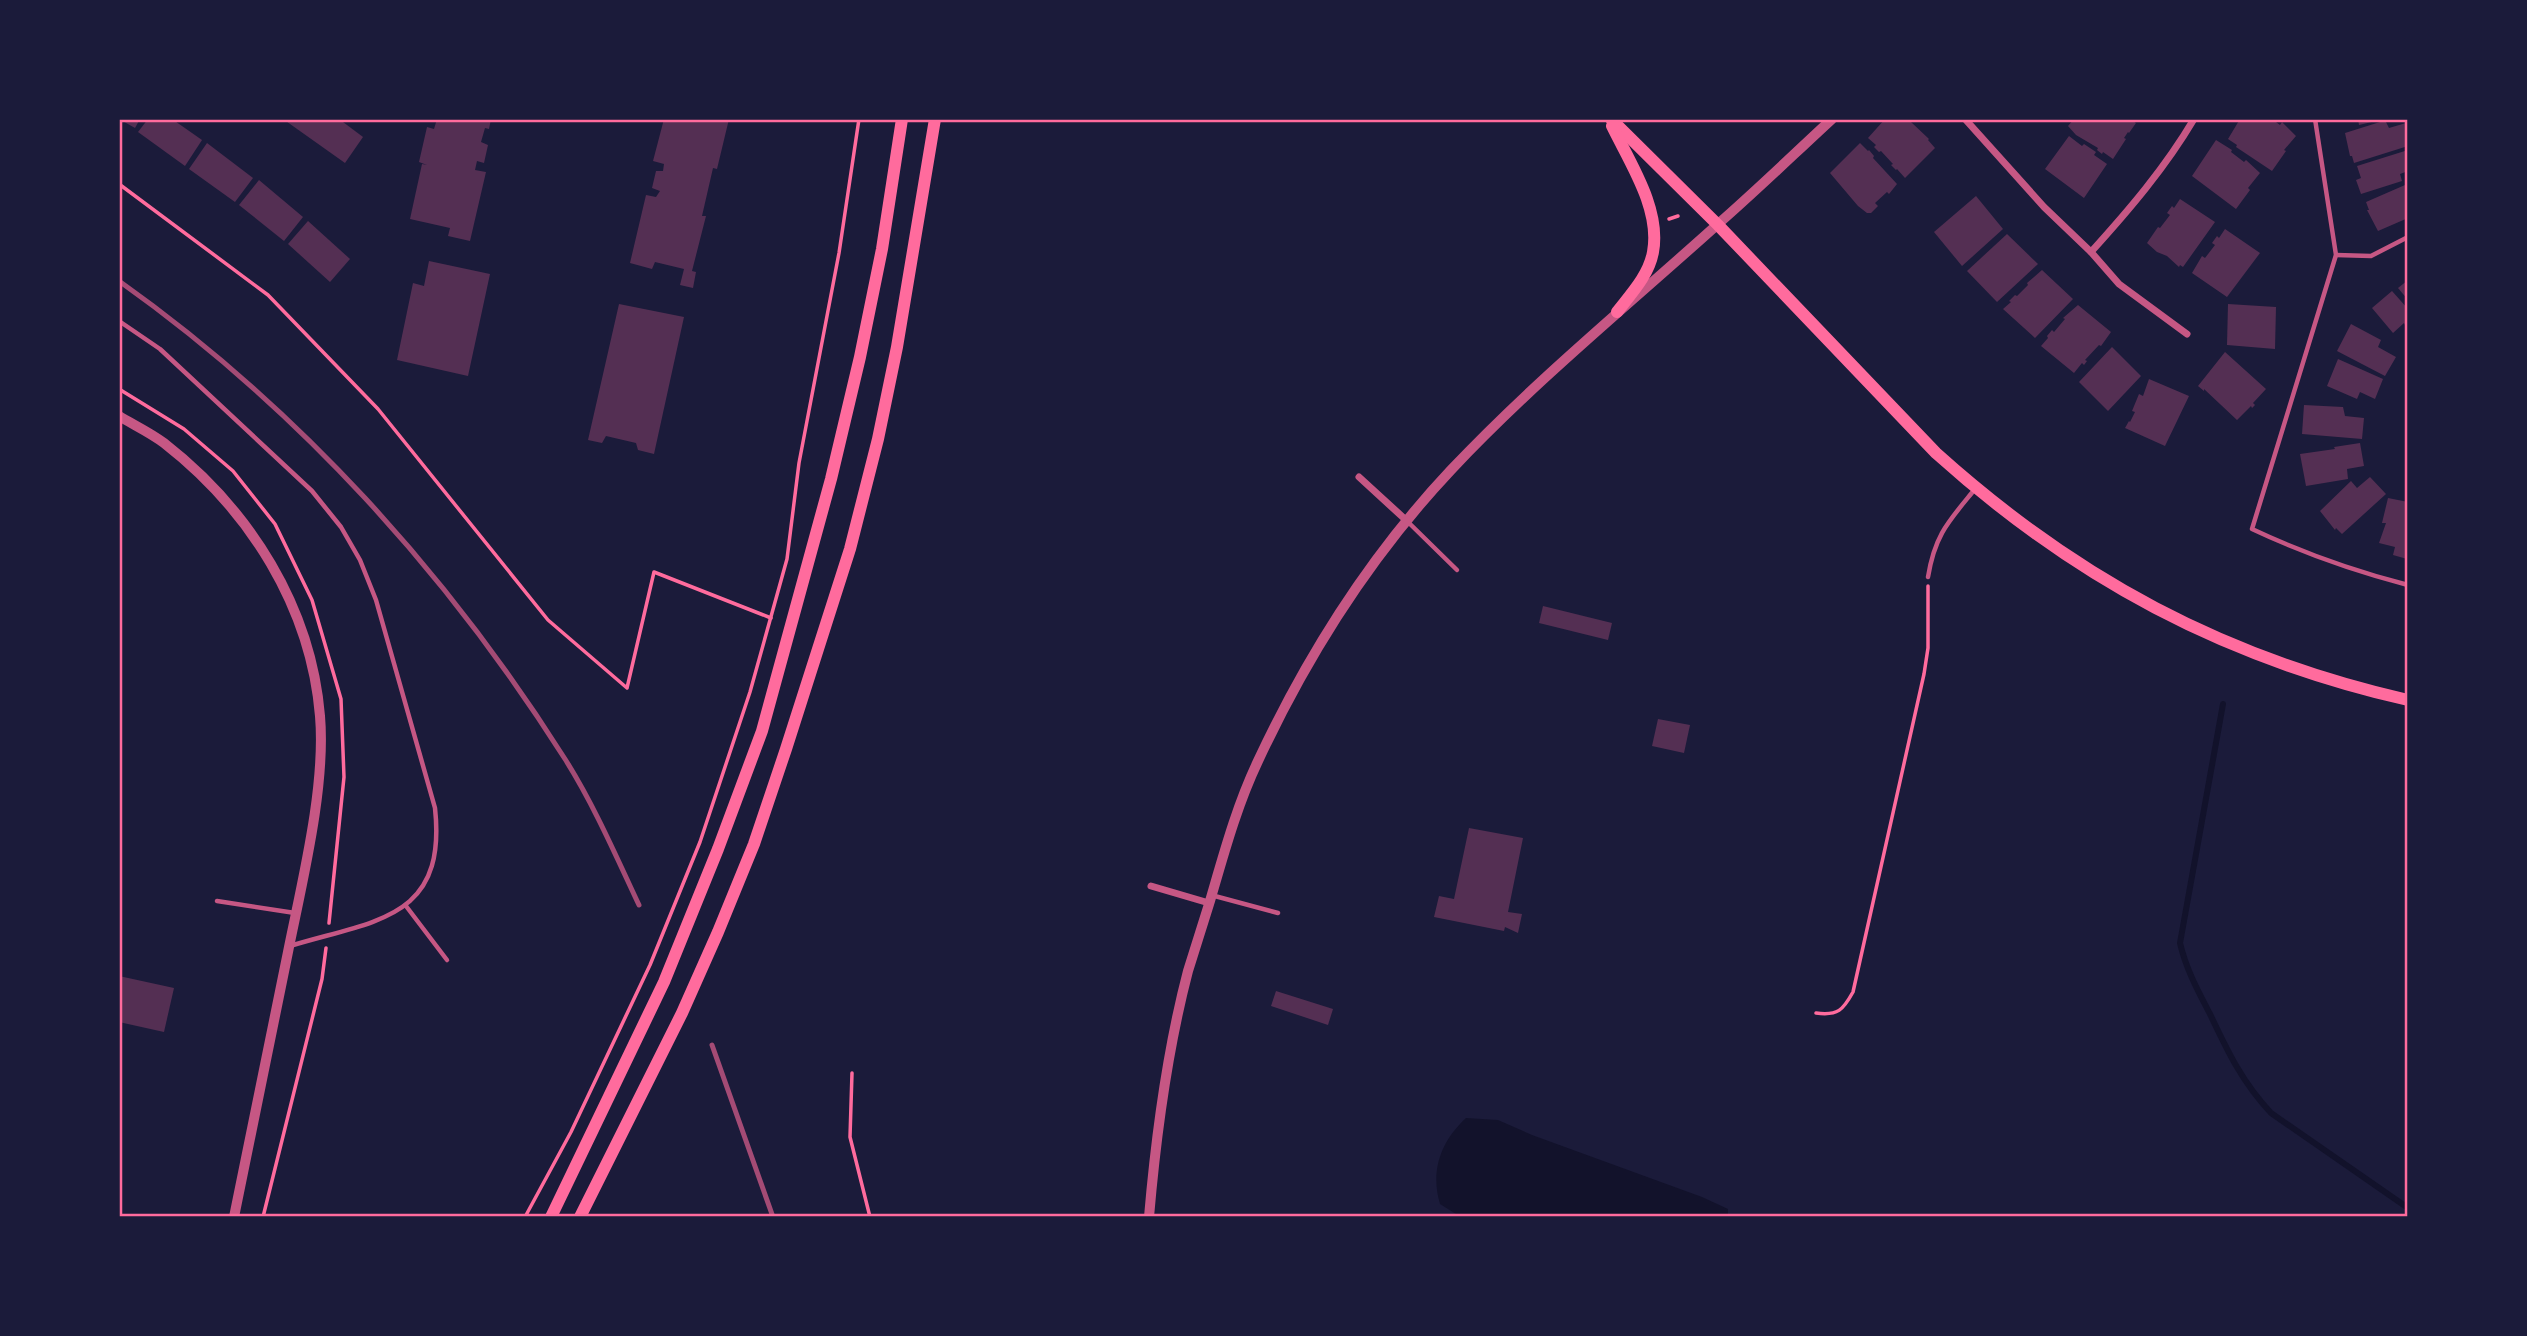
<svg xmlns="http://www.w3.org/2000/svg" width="2527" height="1336" font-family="Arial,sans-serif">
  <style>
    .water { fill: #12122b }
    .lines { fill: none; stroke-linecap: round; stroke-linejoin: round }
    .stream { stroke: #12122b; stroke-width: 6 }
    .building { fill: #542f53 }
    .path { stroke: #ff6b9d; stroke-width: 3.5 }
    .service { stroke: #c65784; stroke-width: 4.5 }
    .minor { stroke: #c65784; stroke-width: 7 }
    .tertiary { stroke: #c65784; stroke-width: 10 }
    .secondary { stroke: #ff6b9d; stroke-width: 12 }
    .primary { stroke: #ff6b9d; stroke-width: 12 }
    .rail { stroke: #a44b75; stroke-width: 5 }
    .neatline { fill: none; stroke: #ff6b9d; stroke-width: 2.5 }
  </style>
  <rect width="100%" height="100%" fill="#1b1b3a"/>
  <path class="water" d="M1466 1118 1498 1120 1532 1135 1702 1197 1728 1209V1217H1467L1456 1214 1440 1204C1430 1171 1441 1141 1466 1118Z"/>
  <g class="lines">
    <path class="stream" d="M2223 704 2180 943C2186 969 2198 991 2210 1014 2228 1052 2242 1082 2271 1113L2408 1208"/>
  </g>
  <g class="building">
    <polygon points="119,119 140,119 135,128"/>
    <polygon points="148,119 172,119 202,140 185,166 138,132"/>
    <polygon points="283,119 339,119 363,137 345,163"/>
    <polygon points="437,119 491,119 489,129 485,128 481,142 488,145 484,163 477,161 475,170 486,172 470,241 448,236 450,228 410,219 422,164 427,165 419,162 427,127 434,129"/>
    <polygon points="664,119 729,119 717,169 713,168 702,216 706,216 692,271 696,272 693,288 680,285 684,269 655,262 652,269 630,263 646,195 656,197 660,191 652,188 656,171 663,171 664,164 653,161"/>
    <polygon points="1885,119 1911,119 1911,122 1929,139 1928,140 1935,148 1905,178 1897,169 1896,170 1891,165 1893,164 1881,151 1879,152 1874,147 1876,145 1868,138"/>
    <polygon points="2074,119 2130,119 2136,123 2129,133 2128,132 2124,138 2126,139 2113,159 2103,152 2102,154 2097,150 2098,148 2076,135 2068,126"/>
    <polygon points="2240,119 2272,119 2280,125 2282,122 2296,136 2284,150 2286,151 2272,171 2236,147 2237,145 2228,139"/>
    <polygon points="2358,119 2380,119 2380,120 2359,125"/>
    <polygon points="2380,122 2386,122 2389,128 2406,123 2408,146 2354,163 2352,156 2350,156 2345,133"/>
    <polygon points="2069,136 2082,146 2084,144 2096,152 2094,155 2107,164 2084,198 2045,169"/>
    <polygon points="2216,140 2232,150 2231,152 2244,162 2246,160 2260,173 2248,188 2250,190 2236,209 2192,176"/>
    <polygon points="207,143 253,178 235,202 189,169"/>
    <polygon points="1860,143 1868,151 1869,150 1874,156 1873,158 1897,184 1889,194 1887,192 1875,203 1878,206 1871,213 1867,213 1858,206 1830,173"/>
    <polygon points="2408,150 2408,171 2400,174 2402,181 2361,194 2356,180 2361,178 2357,166"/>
    <polygon points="259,180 303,217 284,241 239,205"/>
    <polygon points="2405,185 2408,191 2408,218 2378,231 2367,210 2369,210 2366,202"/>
    <polygon points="1976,196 2003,229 1962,266 1934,232"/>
    <polygon points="2180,199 2215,222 2183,267 2180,265 2179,267 2167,256 2157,252 2147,243 2158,227 2160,228 2170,215 2167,213 2172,206 2174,208"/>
    <polygon points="308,221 350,259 330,282 288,244"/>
    <polygon points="2225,229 2260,253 2227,297 2192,273 2202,256 2205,258 2215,245 2212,243 2217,236 2219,238"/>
    <polygon points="2007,234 2038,264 1997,302 1967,271"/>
    <polygon points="429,261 490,274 468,376 397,360 413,283 424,286"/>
    <polygon points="2042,270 2073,299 2035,338 2003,309 2011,302 2009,301 2015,295 2017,296 2028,285 2027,283"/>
    <polygon points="2408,280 2408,300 2398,288"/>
    <polygon points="2392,291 2408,309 2408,325 2406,327 2404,323 2393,333 2372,308"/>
    <polygon points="619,304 684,317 654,454 638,450 636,443 606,436 602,443 588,440"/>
    <polygon points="2228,304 2276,307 2275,349 2227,345"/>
    <polygon points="2078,305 2111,332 2101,346 2099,345 2085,360 2087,361 2084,365 2082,363 2074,373 2041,346 2048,338 2047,336 2052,330 2054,332 2065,319 2063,318"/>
    <polygon points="2351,324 2381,340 2378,347 2396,357 2385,376 2337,351"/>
    <polygon points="2112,347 2141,376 2108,411 2079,382"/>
    <polygon points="2225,352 2266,389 2253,403 2255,405 2252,408 2251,406 2237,420 2204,389 2204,391 2198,386"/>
    <polygon points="2338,359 2383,379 2375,399 2360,392 2357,399 2327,386"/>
    <polygon points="2149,379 2189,396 2165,446 2125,428 2129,421 2130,422 2135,412 2132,411 2139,394 2143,396"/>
    <polygon points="2304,405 2343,407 2345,416 2364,418 2362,439 2302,434"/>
    <polygon points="2360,443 2364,466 2347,469 2348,479 2306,486 2300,454 2335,449 2334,447"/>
    <polygon points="2370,477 2386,494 2342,534 2336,528 2335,530 2320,511 2351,481 2357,488"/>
    <polygon points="2388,498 2408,502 2407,559 2393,555 2395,547 2379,543 2386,523 2382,523"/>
    <polygon points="1543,606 1612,623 1608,640 1539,623"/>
    <polygon points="1658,719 1690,725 1684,753 1652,746"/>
    <polygon points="1469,828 1523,838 1508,912 1522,914 1518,933 1505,927 1504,931 1434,917 1439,896 1454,899"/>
    <polygon points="119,976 174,988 164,1032 119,1022"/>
    <polygon points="1276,991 1333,1009 1328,1025 1271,1006"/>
  </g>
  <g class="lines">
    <g class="path">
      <polyline points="119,184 268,295 378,409 548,620 627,688 654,572 771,618"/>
      <polyline points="1669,219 1678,216"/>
      <polyline points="119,389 184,429 233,471 275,524 312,600 341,699 344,777 329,923"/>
      <path d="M1816 1013C1838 1016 1843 1010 1853 992L1924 674 1928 648V586"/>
      <polyline points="852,1073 850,1137 870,1217"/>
      <polyline points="263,1217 322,979 326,948"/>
      <polyline points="525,1217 571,1132 650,965 700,842 750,692 787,559 799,463 839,253 859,119"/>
    </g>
    <g class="service">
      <path d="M2315 119 2336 255 2252 529C2303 553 2354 571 2408 585"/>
      <polyline points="2336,255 2371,256 2408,237"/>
      <path d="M119 321 160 349 312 491 341 527 360 560 376 600 435 808C447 920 375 920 290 946"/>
      <polyline points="1408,522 1457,570"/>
      <path d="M1928 577C1935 534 1949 521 1975 489"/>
      <polyline points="1211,895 1278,913"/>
      <polyline points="217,901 295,913"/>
      <polyline points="406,906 447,960"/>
    </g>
    <g class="minor">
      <polyline points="1965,119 2044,207 2091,252 2119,284 2187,334"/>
      <path d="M2091 252C2129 210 2165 168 2194 119"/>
      <polyline points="1359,477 1407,521"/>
      <polyline points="1151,886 1209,903"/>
    </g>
    <g class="tertiary">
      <path d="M119 416C134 425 151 433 164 443 250 510 311 607 320 716 326 787 302 882 288 952 270 1040 252 1129 234 1217"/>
      <path d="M1149 1217C1156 1135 1167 1051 1188 971 1195 948 1203 924 1210 901 1224 853 1237 805 1258 761 1307 656 1372 554 1451 470 1534 382 1628 305 1718 224 1757 190 1794 154 1832 119"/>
    </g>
    <g class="secondary">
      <path d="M1611 119 1718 225 1936 453C2076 579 2224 658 2408 700"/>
      <path d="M1612 126C1630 163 1661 209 1653 252 1649 275 1631 294 1617 312"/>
    </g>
    <g class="primary">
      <polyline points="551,1217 664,982 718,849 762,731 831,479 860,357 882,249 902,119"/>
      <polyline points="580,1217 682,1013 718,932 754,844 786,749 850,549 878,439 897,347 935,119"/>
    </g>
    <g class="rail">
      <path d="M119 281C298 408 448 574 565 759 594 805 616 856 639 905"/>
      <polyline points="712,1045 773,1217"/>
    </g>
  </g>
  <rect width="2527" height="1336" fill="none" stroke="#1b1b3a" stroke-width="242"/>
  <rect x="121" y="121" width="2285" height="1094" class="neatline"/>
</svg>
